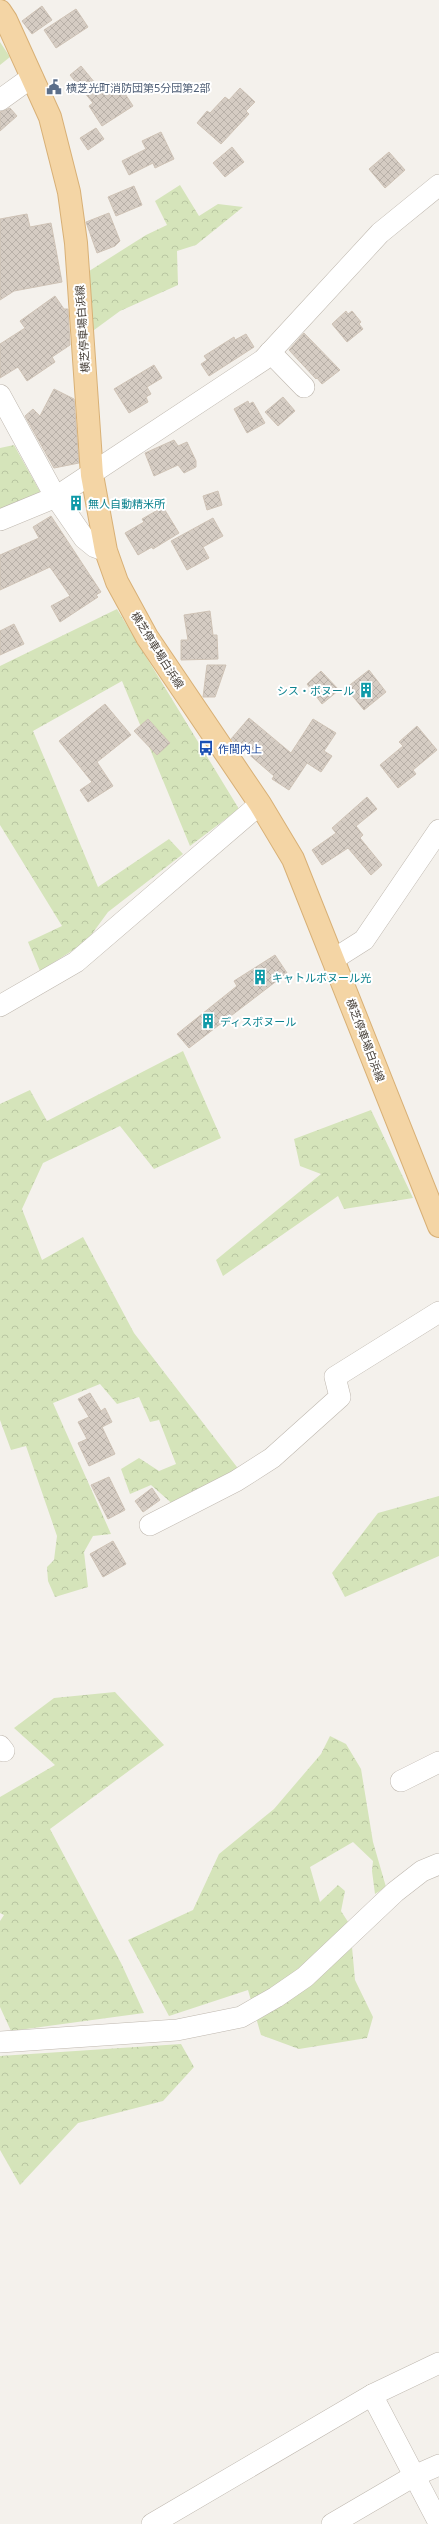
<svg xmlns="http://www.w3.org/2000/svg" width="439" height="2524" font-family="'Noto Sans','Noto Sans JP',sans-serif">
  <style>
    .forest { fill: url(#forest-crowns) }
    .garden { fill: #d5e4ba }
    .building { fill: url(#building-cross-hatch); stroke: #cfc3b6 }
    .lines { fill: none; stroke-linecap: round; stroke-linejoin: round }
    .minor-casing { stroke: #bfb8af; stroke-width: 22 }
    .major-casing { stroke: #d8b076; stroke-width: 24 }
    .minor { stroke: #fff; stroke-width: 21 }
    .major { stroke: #f4d5a5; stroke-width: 22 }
    .labels { text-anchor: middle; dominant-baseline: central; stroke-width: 4; stroke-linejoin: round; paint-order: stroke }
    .service-label { font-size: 11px; fill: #4e5e75; stroke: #fff; text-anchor: start }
    .street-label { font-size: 11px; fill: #48413a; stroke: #fff }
    .culture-label { font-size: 11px; fill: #0d838f; stroke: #fff; text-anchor: start }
    .transit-label { font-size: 11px; fill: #164399; stroke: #fff; text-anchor: start }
  </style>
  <defs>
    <pattern id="forest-crowns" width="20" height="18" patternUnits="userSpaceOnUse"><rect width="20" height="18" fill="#d5e4ba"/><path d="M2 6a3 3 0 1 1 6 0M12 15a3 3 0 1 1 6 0" fill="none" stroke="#b8c5a1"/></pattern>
    <pattern id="building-cross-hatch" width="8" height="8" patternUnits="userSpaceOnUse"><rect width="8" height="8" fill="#d5ccc3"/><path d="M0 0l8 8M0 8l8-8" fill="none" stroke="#b8b0a8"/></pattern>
  </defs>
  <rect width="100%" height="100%" fill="#f4f1ec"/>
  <g class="forest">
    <polygon points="180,185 199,216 218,204 243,207 196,245 177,251 178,285 120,311 90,333 86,273 146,235 167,225 155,201"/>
    <polygon points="14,445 43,497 0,514 0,448"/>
    <polygon points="117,609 239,809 190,846 122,681 33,731 98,887 169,839 183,854 108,912 86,942 40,971 28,942 62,926 0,825 0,666"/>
    <polygon points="183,1051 221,1138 154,1169 120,1126 43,1163 22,1209 42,1260 83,1237 134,1333 240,1471 176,1507 151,1485 130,1494 121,1469 139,1458 159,1471 176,1464 159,1420 150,1422 139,1397 117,1404 100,1384 53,1403 111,1534 93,1536 84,1552 88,1587 55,1597 48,1581 47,1567 54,1560 57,1536 26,1446 11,1450 0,1420 0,1104 30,1090 47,1121"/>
    <polygon points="371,1110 413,1198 344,1209 338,1196 223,1276 216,1260 321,1174 300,1166 294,1139"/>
    <polygon points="439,1496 439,1556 345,1597 332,1573 378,1513"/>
    <polygon points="115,1692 164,1745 50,1829 121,1963 144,2013 11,2031 0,2007 0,1921 4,1915 0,1913 0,1797 55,1765 14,1728 54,1698"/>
    <polygon points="330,1736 346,1744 361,1769 373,1842 386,1887 375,1894 372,1871 373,1861 353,1842 310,1867 320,1902 338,1885 345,1891 341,1911 350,1925 355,1980 373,2017 367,2038 299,2049 261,2035 248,1990 169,2016 128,1940 193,1910 219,1854 274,1809 321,1754"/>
    <polygon points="181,2044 194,2067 163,2101 78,2123 20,2185 0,2150 0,2056"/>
  </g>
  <polygon class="garden" points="0,42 10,57 0,65"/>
  <g class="building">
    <polygon points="42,6 52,20 32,34 22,21"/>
    <polygon points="76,9 88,27 56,48 44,30"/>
    <polygon points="81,66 105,95 120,86 133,106 102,126 89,106 93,103 70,75"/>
    <polygon points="240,88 255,102 246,111 249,114 221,144 197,123 207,111 210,113 225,97 229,100"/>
    <polygon points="10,108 17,116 0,131 0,112"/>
    <polygon points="96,128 104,139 88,150 80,138"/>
    <polygon points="161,132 174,159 155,168 153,163 129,175 122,161 146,149 142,141"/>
    <polygon points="232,147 244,162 225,177 213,163"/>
    <polygon points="389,152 405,170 385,188 369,169"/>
    <polygon points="134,186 142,205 116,216 108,197"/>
    <polygon points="109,213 120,241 115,246 97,253 86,222"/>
    <polygon points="27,214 30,227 51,223 62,282 14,291 0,300 0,219"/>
    <polygon points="55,296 64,309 68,309 70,345 52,357 55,362 27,381 18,367 0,378 0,344 25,328 20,321"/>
    <polygon points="346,311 348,314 352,311 361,322 359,324 363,329 347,342 332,324"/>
    <polygon points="304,333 340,370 322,384 317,378 316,379 289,350"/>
    <polygon points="246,334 254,347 209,376 201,364 207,360 204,356 234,337 235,340"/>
    <polygon points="154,365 162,378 147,387 151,394 146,397 148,402 129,413 114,389"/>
    <polygon points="54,389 74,399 79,463 54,468 25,416 33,409 40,416"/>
    <polygon points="283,397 295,411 278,426 265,412"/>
    <polygon points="248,401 249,404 253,402 265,423 247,433 234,409"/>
    <polygon points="174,440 178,446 187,442 196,461 196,467 184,473 178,465 154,476 145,453"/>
    <polygon points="218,491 222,505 207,510 203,496"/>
    <polygon points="163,507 179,533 153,549 152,547 138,555 125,533 144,522 142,519"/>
    <polygon points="51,516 101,592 96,595 98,597 60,622 51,606 70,596 50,567 0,590 0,555 39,538 33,527"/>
    <polygon points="213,518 223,536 203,547 209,558 187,570 171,541"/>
    <polygon points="210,611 213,635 217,635 218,659 181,660 181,640 188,640 184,615"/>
    <polygon points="14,624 24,644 0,655 0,631"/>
    <polygon points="207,665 226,665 215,697 203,697"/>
    <polygon points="369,670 386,692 364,710 346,688"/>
    <polygon points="321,671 339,690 322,704 307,684"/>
    <polygon points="105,704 131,735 97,762 113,786 88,802 80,790 92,782 59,741"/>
    <polygon points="249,718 291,753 313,719 336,733 324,751 332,756 321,772 307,763 289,790 272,779 274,776 231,739"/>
    <polygon points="148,719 170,743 157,755 134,731"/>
    <polygon points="417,726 437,750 413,770 416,774 398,788 380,765 403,746 399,742"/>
    <polygon points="367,797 377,809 356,826 363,835 360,838 382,865 371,875 348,848 322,865 312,850 336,833 332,828"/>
    <polygon points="275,955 287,973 189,1048 177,1034 237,986 234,981"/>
    <polygon points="90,1393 101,1411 105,1408 112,1422 102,1427 115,1454 89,1466 78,1443 87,1439 78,1422 89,1417 78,1399"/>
    <polygon points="109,1477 125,1510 108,1519 91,1485"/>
    <polygon points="152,1488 160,1500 143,1512 135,1501"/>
    <polygon points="113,1541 126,1564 103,1577 90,1554"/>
  </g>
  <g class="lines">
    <g class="minor-casing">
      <g id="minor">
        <polyline points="0,100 32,77"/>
        <polyline points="270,352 304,387"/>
        <polyline points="0,395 55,496 84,538 95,547 106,551"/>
        <polyline points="0,520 56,497 263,360 380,233 439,185"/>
        <polyline points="334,959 364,940 439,830"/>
        <polyline points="0,1006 76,962 260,804"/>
        <polyline points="150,1525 236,1481 272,1458 340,1397 335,1377 439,1312"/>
        <polyline points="0,1746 4,1751"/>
        <polyline points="401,1781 439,1762"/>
        <polyline points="0,2042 177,2030 241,2017 276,1997 305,1977 395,1892 422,1871 439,1864"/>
        <polyline points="372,2395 439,2523"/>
        <polyline points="152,2524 372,2395 439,2363"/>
        <polyline points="332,2524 414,2476 439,2465"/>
      </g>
    </g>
    <g class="major-casing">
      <polyline id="major" points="0,11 6,20 50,117 69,192 76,243 92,475 106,551 117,582 147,637 260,804 293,859 439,1226"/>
    </g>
    <use href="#minor" class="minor"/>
    <use href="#major" class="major"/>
  </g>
  <defs>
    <g id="civic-bare" transform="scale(1.2)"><path d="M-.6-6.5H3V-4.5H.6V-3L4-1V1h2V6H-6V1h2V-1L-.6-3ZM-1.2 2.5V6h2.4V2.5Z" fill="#5c6f8a" stroke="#fff" stroke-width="2.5" paint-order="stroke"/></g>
    <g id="building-bare" transform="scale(1.2)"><path d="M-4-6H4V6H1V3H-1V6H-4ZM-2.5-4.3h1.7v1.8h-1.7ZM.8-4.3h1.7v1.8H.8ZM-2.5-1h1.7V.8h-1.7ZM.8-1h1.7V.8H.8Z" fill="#0f9aa8" stroke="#fff" stroke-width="2.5" paint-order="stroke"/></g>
    <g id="bus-bare" transform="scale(1.2)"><path d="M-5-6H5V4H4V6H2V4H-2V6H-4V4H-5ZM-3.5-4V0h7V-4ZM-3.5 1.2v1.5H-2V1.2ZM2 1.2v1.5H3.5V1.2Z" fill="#1a4fb4" stroke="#fff" stroke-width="2.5" paint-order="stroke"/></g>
  </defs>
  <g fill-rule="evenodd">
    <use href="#civic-bare" x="54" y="87"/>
    <use href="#building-bare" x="76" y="503"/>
    <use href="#building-bare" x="366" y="690"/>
    <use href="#bus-bare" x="206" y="748"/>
    <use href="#building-bare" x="260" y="977"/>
    <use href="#building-bare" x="208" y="1021"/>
  </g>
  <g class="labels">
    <g class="service-label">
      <text x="66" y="87">横芝光町消防団第5分団第2部</text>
    </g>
    <g class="street-label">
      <text transform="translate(82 329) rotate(-94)">横芝停車場白浜線</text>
      <text transform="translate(158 650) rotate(58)">横芝停車場白浜線</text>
      <text transform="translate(366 1040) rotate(69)">横芝停車場白浜線</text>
    </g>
    <g class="culture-label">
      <text x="88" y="503">無人自動精米所</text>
      <text x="354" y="690" text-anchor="end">シス・ボヌール</text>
      <text x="272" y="977">キャトルボヌール光</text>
      <text x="220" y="1021">ディスボヌール</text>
    </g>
    <g class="transit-label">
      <text x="218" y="748">作間内上</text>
    </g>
  </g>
</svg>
